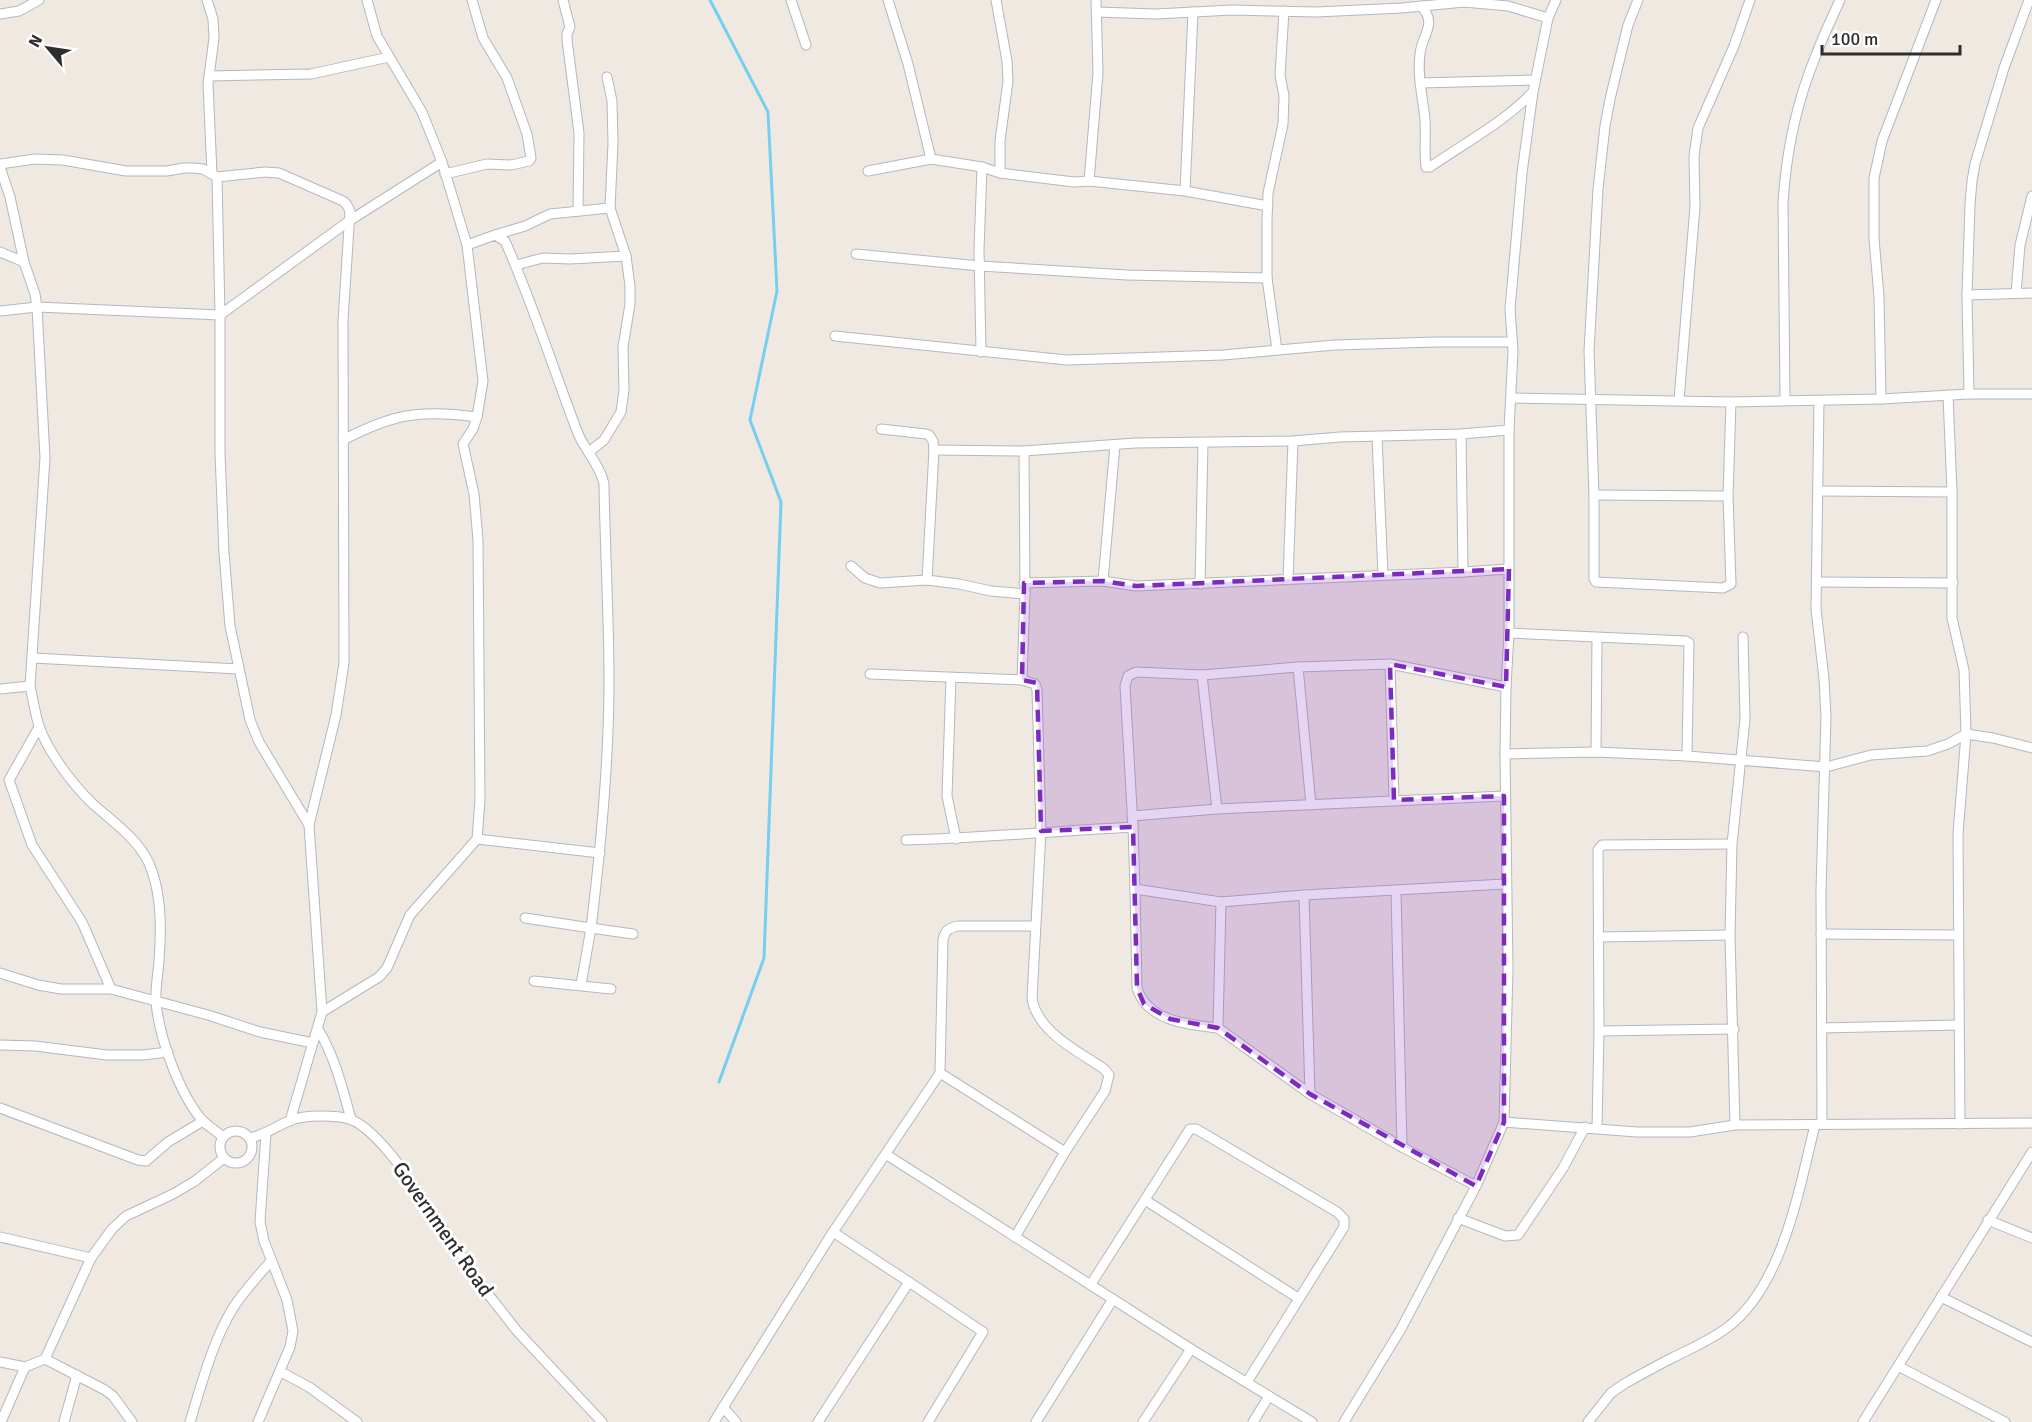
<svg xmlns="http://www.w3.org/2000/svg" width="2032" height="1422" font-family="Signika,sans-serif">
  <style>
    .lines { fill: none; stroke-linecap: round; stroke-linejoin: round }
    .stream { stroke: #75cff0; stroke-width: 3 }
    .minor-casing { stroke: #b4b7c1; stroke-width: 11 }
    .minor { stroke: #fff; stroke-width: 9 }
    .marked { fill: #7b2cbf; fill-opacity: 0.2; stroke: #7b2cbf; stroke-width: 4.5; stroke-dasharray: 12 8; stroke-linejoin: round }
    .labels { text-anchor: middle; dominant-baseline: central; stroke-width: 6; stroke-linejoin: round; paint-order: stroke }
    .street-label { font-size: 21px; fill: #2e2e2e; stroke: #fff }
  </style>
  <rect width="100%" height="100%" fill="#efe9e1"/>
  <g class="lines">
    <polyline class="stream" points="710,0 768,112 777,291 750,420 781,502 764,958 719,1082"/>
    <g class="minor-casing">
      <g id="minor">
        <polyline points="207,0 213,19 214,38 208,84 212,173"/>
        <polyline points="367,0 377,36 422,112 442,162 467,245 483,381 477,417"/>
        <polyline points="563,0 570,27 567,34 567,40 579,133 578,211"/>
        <polyline points="791,0 806,45"/>
        <polyline points="888,0 908,64 931,159"/>
        <polyline points="996,0 1007,61 1008,81 1000,141 1000,173"/>
        <polyline points="1638,0 1628,25 1610,99 1605,126 1598,189 1589,351 1594,495 1594,579 1596,582 1723,588 1731,584 1728,496 1731,402"/>
        <path d="M1421 6C1438 24 1422 34 1420 54 1417 76 1423 98 1425 120 1426 135 1424 151 1426 167H1430C1466 142 1503 123 1533 92"/>
        <polyline points="1097,12 1156,14 1232,10 1316,12 1402,8 1464,2 1508,6 1548,18"/>
        <polyline points="0,14 19,11 39,0"/>
        <polyline points="209,76 311,74 389,57"/>
        <polyline points="1420,83 1535,80"/>
        <polyline points="0,164 35,159 63,160 126,171 167,171 184,168 194,168 203,169 217,177 220,315 220,453 224,553 230,626 250,720 259,742 309,825 322,1012 290,1121"/>
        <path d="M0 167 10 197 24 262 35 294 37 307 45 458 30 686C33 699 35 713 39 726 48 752 73 785 93 804 114 823 143 842 152 871 162 900 161 932 159 961 158 974 155 989 156 1002 159 1037 179 1093 202 1120 208 1126 216 1131 223 1137"/>
        <polyline points="868,171 931,159 982,167 1000,173 1074,182 1089,181 1185,191 1268,206"/>
        <polyline points="445,174 487,164 511,165 529,161 531,158 527,134 507,78 483,38 472,0"/>
        <polyline points="217,177 265,172 279,173 343,201 347,205 350,211 343,321 344,663 336,715 309,825"/>
        <polyline points="1089,181 1098,73 1096,0"/>
        <polyline points="1185,191 1193,12"/>
        <polyline points="495,235 525,226 550,214 610,208"/>
        <path d="M467 245 495 235 505 241C533 304 553 368 577 431 584 450 600 464 604 484 605 550 609 616 609 681 609 764 601 846 591 928L525 918"/>
        <polyline points="0,252 24,262"/>
        <polyline points="856,254 980,266 1127,275 1267,278"/>
        <polyline points="516,265 543,258 570,259 626,256"/>
        <polyline points="2016,293 2020,245 2032,196"/>
        <polyline points="1967,295 2032,293"/>
        <polyline points="0,311 37,307 220,315 349,221 442,162"/>
        <polyline points="835,336 1067,360 1223,355 1335,345 1436,342 1512,342"/>
        <polyline points="1277,350 1267,278 1267,221 1268,193 1283,124 1284,96 1280,75 1284,11"/>
        <polyline points="981,352 979,249 982,167"/>
        <polyline points="1969,394 1967,295 1970,204 1972,181 1975,164 2004,68 2029,0"/>
        <polyline points="1948,395 1952,492 1952,618 1964,670 1966,734 1958,834 1960,1124"/>
        <polyline points="1511,398 1731,402 1881,399 1969,394 2032,394"/>
        <polyline points="1881,399 1879,296 1874,239 1874,178 1882,141 1936,0"/>
        <polyline points="1679,400 1695,207 1694,156 1698,128 1734,46 1750,0"/>
        <path d="M1785 400 1783 203C1786 154 1797 101 1816 55 1823 36 1832 18 1840 0"/>
        <polyline points="1819,401 1816,609 1824,679 1826,717 1821,890 1822,1124"/>
        <polyline points="881,429 926,434 929,435 933,441 934,450 927,580 959,584 991,591 1025,594"/>
        <polyline points="1461,434 1463,572"/>
        <polyline points="1377,437 1383,575"/>
        <polyline points="934,450 1024,451 1135,443 1293,441 1340,437 1461,434 1509,430"/>
        <polyline points="589,452 604,440 621,412 624,390 623,347 630,304 630,286 626,256 610,208 613,143 612,101 607,77"/>
        <polyline points="1818,491 1952,492"/>
        <polyline points="1594,495 1728,496"/>
        <polyline points="851,566 865,578 880,583 927,580"/>
        <polyline points="1288,580 1293,441"/>
        <polyline points="1103,581 1115,445"/>
        <polyline points="1818,582 1953,583"/>
        <polyline points="1024,583 1103,581 1136,586 1463,572 1509,569"/>
        <polyline points="1200,584 1203,443"/>
        <polyline points="1509,633 1686,641 1689,643 1687,756"/>
        <polyline points="33,658 238,669"/>
        <polyline points="1390,664 1394,800"/>
        <polyline points="1298,667 1311,805"/>
        <path d="M870 674 1022 680 1035 684 1037 690 1041 831 1032 998C1037 1032 1078 1051 1104 1069L1109 1075 1105 1091 1065 1152 1015 1237"/>
        <polyline points="1202,675 1217,809"/>
        <polyline points="951,678 947,796 956,839"/>
        <polyline points="1022,680 1025,594 1024,451"/>
        <polyline points="0,689 30,686"/>
        <polyline points="39,727 9,780 32,845 82,922 111,989"/>
        <polyline points="1596,752 1597,638"/>
        <polyline points="1505,754 1596,752 1687,756 1826,767 1871,755 1927,751 1948,744 1966,734 1993,738 2032,748"/>
        <polyline points="1132,816 1217,809 1504,796"/>
        <polyline points="1133,827 1135,889 1221,902 1304,895 1505,884"/>
        <polyline points="477,839 600,853"/>
        <path d="M906 840C982 838 1057 831 1133 827L1125 686 1128 676 1136 672 1202 675 1298 667 1390 664 1506 687"/>
        <path d="M1135 889 1137 988C1147 1021 1189 1025 1218 1028"/>
        <polyline points="1396,891 1402,1147"/>
        <polyline points="1304,895 1310,1094"/>
        <polyline points="1221,902 1218,1028 1310,1094 1402,1147 1476,1186"/>
        <polyline points="1821,934 1957,935"/>
        <polyline points="1598,937 1730,935"/>
        <polyline points="0,973 38,985 61,989 111,989 208,1015 260,1032 313,1043"/>
        <polyline points="534,981 611,989"/>
        <polyline points="581,985 591,928 633,934"/>
        <path d="M322 1012 379 977 387 968 410 915 477 839 480 800 478 540 474 494 463 444 473 429 477 417C420 409 393 414 343 440"/>
        <polyline points="1822,1028 1958,1025"/>
        <path d="M318 1029C335 1057 342 1087 351 1119"/>
        <polyline points="1599,1031 1734,1029"/>
        <polyline points="0,1045 35,1046 107,1055 143,1055 168,1052"/>
        <polyline points="940,1073 1065,1152"/>
        <polyline points="0,1108 138,1160 146,1161 168,1142 203,1121"/>
        <polyline points="1504,1122 1637,1132 1690,1132 1735,1125 2032,1123"/>
        <polyline points="1735,1125 1730,935 1732,844 1745,719 1743,637"/>
        <polyline points="1597,1128 1599,1031 1598,850 1602,845 1732,844"/>
        <circle cx="236" cy="1147" r="16"/>
        <path d="M250 1138C264 1135 275 1127 289 1121 298 1117 311 1116 321 1116 330 1116 340 1116 349 1119 367 1124 389 1152 400 1166L488 1294 517 1331 602 1422"/>
        <polyline points="887,1155 1191,1349 1312,1422"/>
        <polyline points="1145,1200 1298,1298"/>
        <polyline points="1458,1218 1505,1236 1518,1235 1563,1168 1585,1127"/>
        <polyline points="1988,1220 2032,1238"/>
        <polyline points="0,1237 91,1258"/>
        <polyline points="909,1282 983,1332 928,1422"/>
        <polyline points="1091,1284 1190,1129 1196,1129 1203,1133 1337,1212 1344,1219 1344,1227 1247,1382"/>
        <polyline points="1941,1297 2032,1342"/>
        <polyline points="45,1359 105,1390 113,1396 132,1422"/>
        <polyline points="0,1362 25,1367"/>
        <polyline points="1898,1366 2005,1422"/>
        <polyline points="281,1372 309,1387 357,1422"/>
        <polyline points="723,1407 736,1422"/>
        <polyline points="1,1422 25,1367 45,1359 91,1258 112,1229 126,1216 173,1194 195,1181 224,1158"/>
        <polyline points="64,1422 77,1375"/>
        <path d="M190 1422C201 1386 213 1340 233 1308 244 1291 258 1276 271 1261"/>
        <polyline points="258,1422 290,1347 293,1331 287,1300 264,1241 260,1222 266,1133"/>
        <path d="M714 1422 833 1232 940 1073 943 940C945 930 949 928 958 926H1035"/>
        <polyline points="818,1422 909,1282 833,1232"/>
        <polyline points="1036,1422 1113,1299"/>
        <polyline points="1143,1422 1191,1349"/>
        <polyline points="1253,1422 1269,1396"/>
        <polyline points="1344,1422 1401,1329 1476,1186 1504,1122 1508,969 1505,754 1506,687 1509,633 1509,430 1513,351 1510,309 1522,173 1533,92 1548,18 1556,0"/>
        <path d="M1588 1422 1611 1393 1624 1384C1640 1375 1656 1366 1672 1358 1692 1348 1711 1340 1728 1327 1783 1285 1799 1189 1815 1125"/>
        <polyline points="1863,1422 2032,1152"/>
      </g>
    </g>
    <use href="#minor" class="minor"/>
  </g>
  <path class="marked" d="M1509 569 1506 687 1390 664 1394 800 1504 796V1122L1476 1186 1310 1094 1218 1028 1170 1019 1144 1004 1137 988 1133 827 1041 831 1037 683 1022 680 1024 583 1103 581 1136 586Z"/>
  <g class="labels">
    <g class="street-label">
      <text transform="translate(443 1229) rotate(55)">Government Road</text>
    </g>
  </g>
  <g transform="translate(48 48) rotate(299)" stroke="#ffffff" stroke-width="4.5" paint-order="stroke">
  <path d="M0-4.5L10 22L0 15L-10 22Z" fill="#2e2e2e"/>
  <text y="-9" font-size="16" font-weight="bold" text-anchor="middle" fill="#2e2e2e">N</text>
  </g>
  <path d="M1822 45v9h138v-9" fill="none" stroke="#2e2e2e" stroke-width="3"/>
  <text x="1831" y="45" font-size="18" fill="#2e2e2e" stroke="#ffffff" stroke-width="4.5" paint-order="stroke">100 m</text>
</svg>
